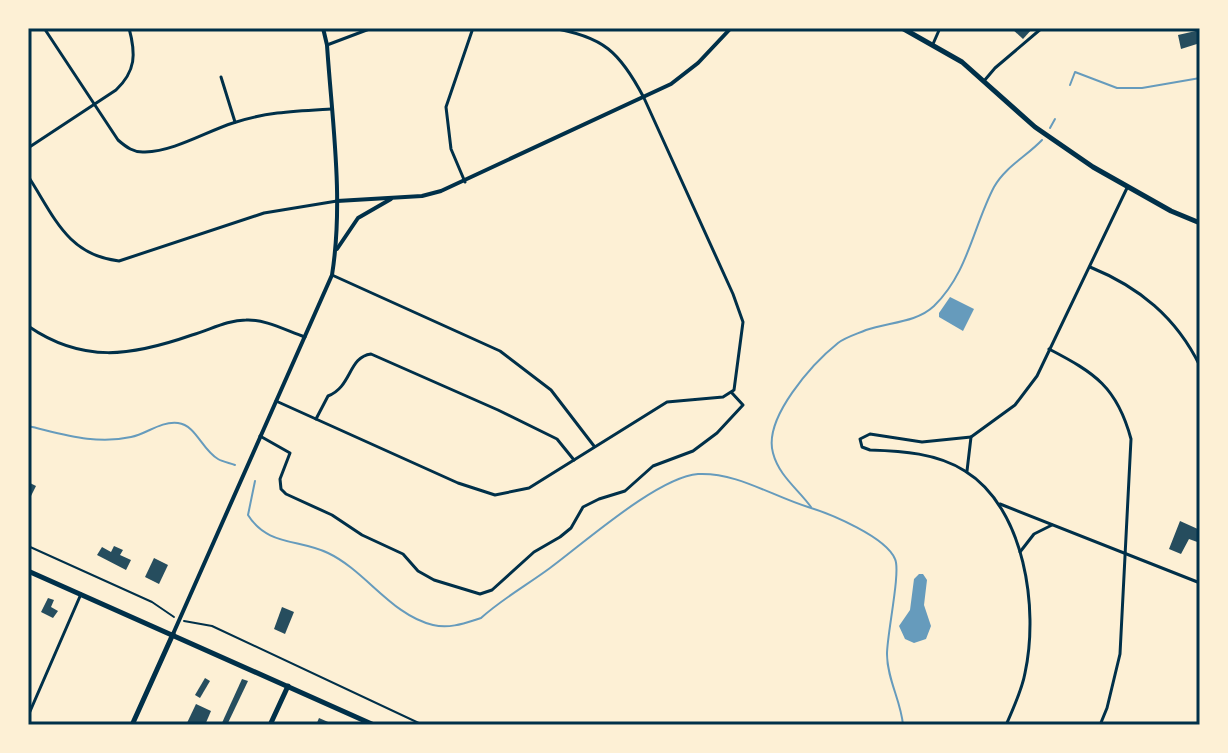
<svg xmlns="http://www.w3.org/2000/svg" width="1228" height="753" font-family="'Space Grotesk',sans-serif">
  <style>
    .water { fill: #669bbc }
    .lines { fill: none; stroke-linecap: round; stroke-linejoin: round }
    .stream { stroke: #669bbc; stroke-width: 2 }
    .building { fill: #264d5e }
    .path { stroke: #003049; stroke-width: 2 }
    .minor { stroke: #003049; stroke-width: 3 }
    .tertiary { stroke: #003049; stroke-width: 4 }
    .secondary { stroke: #003049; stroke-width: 5 }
    .primary { stroke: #003049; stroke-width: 5 }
    .neatline { fill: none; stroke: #003049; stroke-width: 3 }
  </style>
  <rect width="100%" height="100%" fill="#fdf0d5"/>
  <g class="water">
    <polygon points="950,297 974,309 963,331 939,317 939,313"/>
    <polygon points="919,574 923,574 927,580 924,605 931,626 926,639 914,643 905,639 899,626 910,610 914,579"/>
  </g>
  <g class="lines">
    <g class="stream">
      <polyline points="1070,85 1075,72 1117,88 1142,88 1200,78"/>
      <polyline points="1050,128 1055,119"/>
      <path d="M28 426C63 434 95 445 131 437 147 434 160 421 178 423 196 425 202 450 218 459 223 462 230 463 235 465"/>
      <path d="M255 481 248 515C267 546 299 539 328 553 366 571 391 615 433 625 450 629 465 623 481 618 502 599 527 585 550 568 584 543 658 477 698 474 736 472 772 496 808 507 831 514 886 537 895 559 901 571 887 634 887 654 887 679 901 701 903 725"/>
      <path d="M811 507C798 489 779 476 773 453 763 418 813 363 838 343 846 337 857 334 866 330 888 322 916 323 934 306 968 273 973 227 994 187 1005 167 1027 156 1042 140"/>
    </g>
  </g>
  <g class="building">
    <polygon points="1011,28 1033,28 1023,39"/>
    <polygon points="1200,30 1200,43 1181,49 1178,35"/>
    <polygon points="28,482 36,486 28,502"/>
    <polygon points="1180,521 1200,530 1200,543 1189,539 1181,554 1169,549"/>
    <polygon points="114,546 123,550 120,555 131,560 126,570 97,555 102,547 111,552"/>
    <polygon points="154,558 168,565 159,584 145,577"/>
    <polygon points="48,598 54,600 51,607 58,611 53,618 41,612"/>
    <polygon points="282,607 294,612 285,634 274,629"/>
    <polygon points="205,678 210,681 200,698 195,695"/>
    <polygon points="242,679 248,681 227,725 221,725"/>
    <polygon points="196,704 211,711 205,725 186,725"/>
    <polygon points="319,718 335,725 316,725"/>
  </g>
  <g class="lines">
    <g class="path">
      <polyline points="28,546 152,602 174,617"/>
      <polyline points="184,621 212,626 423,725"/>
    </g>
    <g class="minor">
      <path d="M44 28 118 140C126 147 134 153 145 152 175 151 205 132 233 123 265 112 297 111 331 109"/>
      <polyline points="933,44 940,28"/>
      <polyline points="327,45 372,28"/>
      <polyline points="221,77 235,122"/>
      <polyline points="984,81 995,68 1042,28"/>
      <path d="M28 148 116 90C136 71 136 54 129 28"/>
      <path d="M28 176C54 216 67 255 119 261L264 213 337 201"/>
      <polyline points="465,182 451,149 446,107 473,28"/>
      <path d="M1090 267C1139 287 1176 317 1200 366"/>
      <polyline points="332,275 500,351 551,390 594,446"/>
      <path d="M28 326C83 364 132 356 192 335 210 330 227 320 246 320 265 319 287 331 305 337"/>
      <path d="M1049 349C1095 373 1117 387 1131 439L1120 654 1107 708 1100 725"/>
      <path d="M276 401 458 483 495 495 529 488 667 402 723 397 734 390 743 322 733 294 644 98C620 52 603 36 551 28"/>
      <path d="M316 419 328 396C352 387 348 357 371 354L498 410 557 439 574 460"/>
      <polyline points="260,436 290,453 280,479 281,489 286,494 332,515 362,535 403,554 418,571 434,580 480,594 492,590 534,552 560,537 571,528 583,507 599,499 625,491 653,466 693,451 717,433 743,405 732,393"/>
      <path d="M971 437 922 442 870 434 860 439 862 447 870 450C902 451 937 453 965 471 1025 508 1039 609 1025 673 1022 690 1013 709 1006 725"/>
      <polyline points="967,471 971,437 1015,405 1037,376 1127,188"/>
      <polyline points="1000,504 1200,583"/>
      <polyline points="1020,552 1034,534 1052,525"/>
      <polyline points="28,716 81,594"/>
    </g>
    <g class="tertiary">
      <polyline points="337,201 422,196 441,191 671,84 698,63 731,28"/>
      <polyline points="337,249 358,218 391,199"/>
      <path d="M173 634 332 275C344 200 332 120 327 45L323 28"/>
    </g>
    <g class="secondary">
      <polyline points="902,28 962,62 1035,127 1093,167 1171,211 1200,223"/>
      <polyline points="132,725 173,634"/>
      <polyline points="270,725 288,686"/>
    </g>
    <polyline class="primary" points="28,571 374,725"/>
  </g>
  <rect width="1228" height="753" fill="none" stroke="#fdf0d5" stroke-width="60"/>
  <rect x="30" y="30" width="1168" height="693" class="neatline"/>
</svg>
